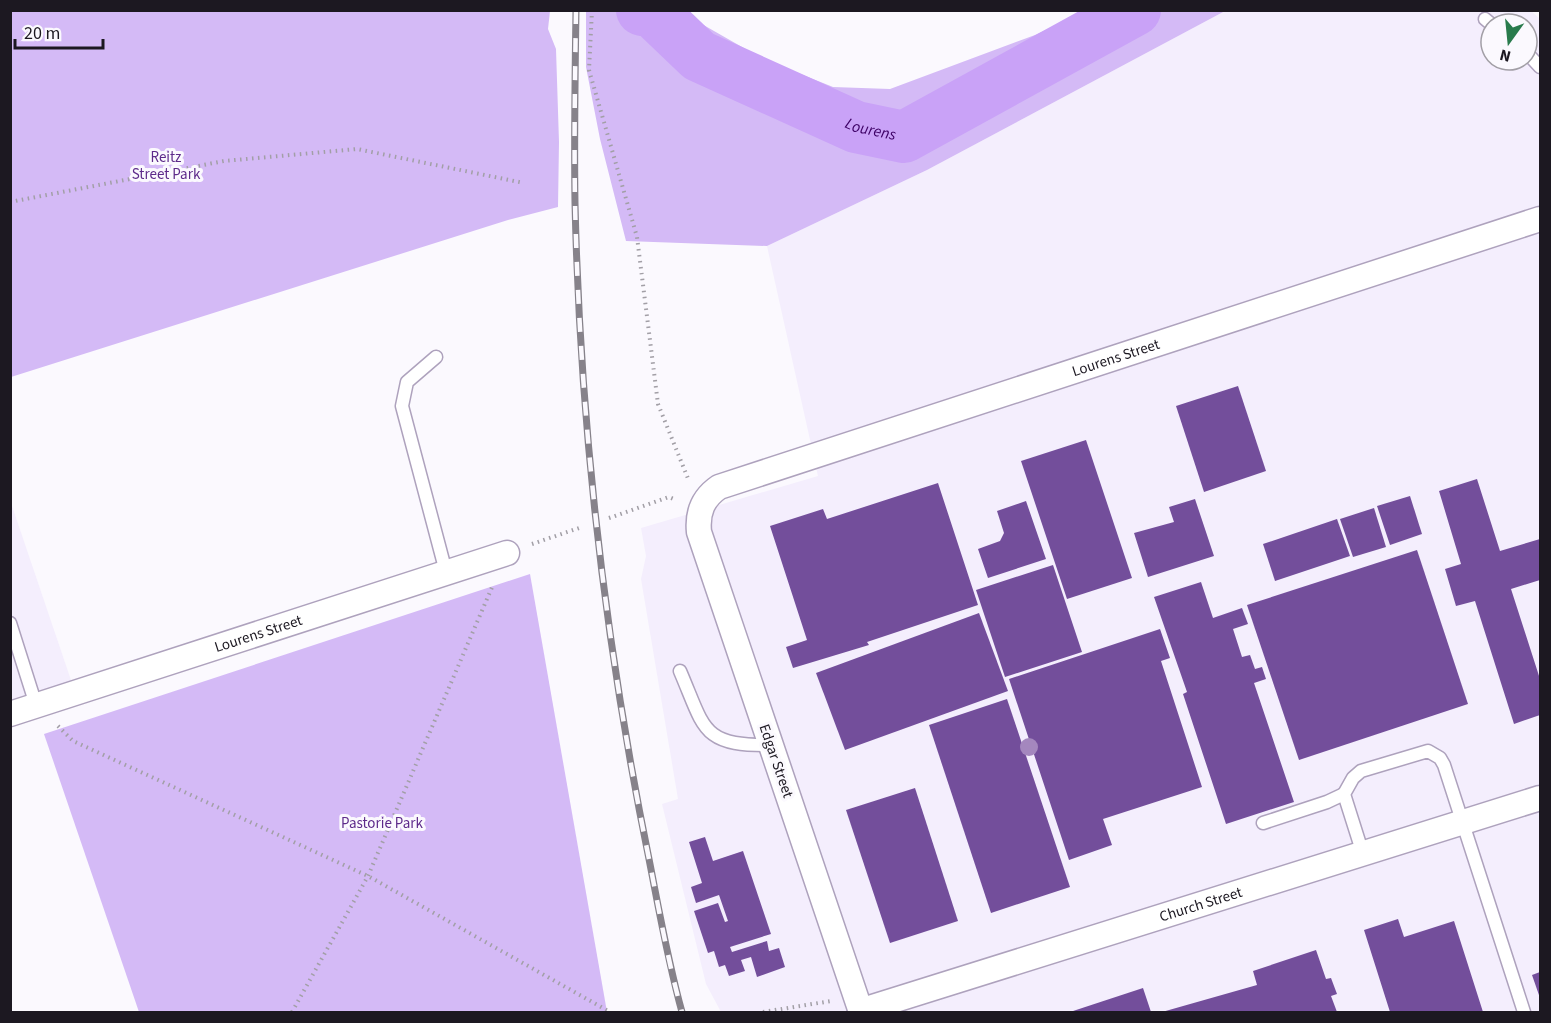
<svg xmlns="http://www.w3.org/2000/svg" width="1551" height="1023" font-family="'Source Sans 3',sans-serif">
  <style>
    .built { fill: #f4eefd; fill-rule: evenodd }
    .green { fill: #d4baf6 }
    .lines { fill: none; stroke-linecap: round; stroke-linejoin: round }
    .river { stroke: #c9a2f7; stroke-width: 52 }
    .building { fill: #734e9b }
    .lane-casing { stroke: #aea2bd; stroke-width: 15 }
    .street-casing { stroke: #aea2bd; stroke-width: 27 }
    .path { stroke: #a29fa6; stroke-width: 4; stroke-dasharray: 1.5 4.5; stroke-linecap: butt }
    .lane { stroke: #fff; stroke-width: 12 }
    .street { stroke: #fff; stroke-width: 24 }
    .rail-casing { stroke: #86828a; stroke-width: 7 }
    .rail { stroke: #fbf9fe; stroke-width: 4.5; stroke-dasharray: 14; stroke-linecap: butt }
    .tree { fill: #a487be }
    .labels { text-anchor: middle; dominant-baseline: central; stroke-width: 6; stroke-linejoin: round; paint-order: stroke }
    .park-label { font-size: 15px; fill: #5d2a8a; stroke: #fbf9fe }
    .street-label { font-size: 15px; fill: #1c1821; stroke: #fbf9fe }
    .water-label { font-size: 16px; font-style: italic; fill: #3d0065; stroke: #fbf9fe }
  </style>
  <rect width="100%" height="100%" fill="#fbf9fe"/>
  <g class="built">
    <path d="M1530 10 1540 19V1012H721L706 984 662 804 678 799 641 579 646 556 641 528 818 476 767 246 927 170 1225 11ZM1491 24H1527V60H1491Z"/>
    <polygon points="10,500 75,692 10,714"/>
  </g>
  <g class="green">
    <polygon points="11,10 550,11 548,29 556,49 559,142 558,207 508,220 11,377"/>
    <polygon points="586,11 679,11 763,59 833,87 890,89 1035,35 1085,11 1225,11 927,170 767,246 626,241 600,139 586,67"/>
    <polygon points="530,574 607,1012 139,1012 44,734"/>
  </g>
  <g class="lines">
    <path class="river" id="s1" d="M642 10 653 12 699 56 856 127 904 137 1135 10"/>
  </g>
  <g class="building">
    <polygon points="1238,386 1266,471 1204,492 1176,406"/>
    <polygon points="1086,440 1132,578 1067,599 1021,461"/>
    <polygon points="1477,479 1500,551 1540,539 1540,580 1511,589 1540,679 1540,715 1514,724 1475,601 1456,606 1445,569 1461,564 1439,491"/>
    <polygon points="938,483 978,605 867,642 869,645 793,668 786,647 807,640 770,526 823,509 827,519"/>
    <polygon points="1410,496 1422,534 1390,545 1377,506"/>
    <polygon points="1195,499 1214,556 1148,577 1134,533 1174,522 1169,507"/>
    <polygon points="1026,501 1046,559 988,578 978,549 1000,541 1004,533 997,511"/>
    <polygon points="1374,508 1386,547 1353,557 1340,519"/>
    <polygon points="1337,519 1350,556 1275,581 1263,544"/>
    <polygon points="1417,550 1468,704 1299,760 1247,605"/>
    <polygon points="1053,565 1082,652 1005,677 976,590"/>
    <polygon points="1201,582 1213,618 1242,608 1248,624 1233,629 1242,657 1250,655 1255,669 1262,667 1266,679 1254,683 1294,802 1226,824 1183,694 1187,692 1154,597"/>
    <polygon points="979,613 1008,691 845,750 816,673"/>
    <polygon points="1160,629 1170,658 1161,661 1202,787 1103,819 1112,845 1069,860 1009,679"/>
    <polygon points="1007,699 1070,887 991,913 929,725"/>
    <polygon points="915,788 958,921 890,943 846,810"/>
    <polygon points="705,837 713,861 743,851 771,934 730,947 732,952 767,941 769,951 779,948 785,967 757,977 751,957 741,960 745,971 729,976 725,965 719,967 714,951 708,953 694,911 718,903 725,922 728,921 719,895 696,903 691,887 702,883 689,842"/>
    <polygon points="1398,919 1404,937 1454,921 1483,1012 1390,1012 1364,930"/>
    <polygon points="1316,950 1326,979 1331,978 1337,994 1331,996 1337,1012 1162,1012 1257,985 1253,971"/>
    <polygon points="1540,972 1540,998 1532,975"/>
    <polygon points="1143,988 1151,1012 1070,1012"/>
  </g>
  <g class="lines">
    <g class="lane-casing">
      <g id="lane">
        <polyline points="1485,19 1491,24"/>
        <polyline points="1527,53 1540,67"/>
        <polyline points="436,357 407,382 402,406 446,572"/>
        <polyline points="10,623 36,705"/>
        <path d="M680 671C705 729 701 746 771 745"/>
        <polyline points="1263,823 1327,802 1344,794"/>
        <polyline points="1363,854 1344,794 1353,778 1361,771 1428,751 1440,758 1444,765 1524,1012"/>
      </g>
    </g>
    <g class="street-casing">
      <g id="street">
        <path id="s2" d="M10 714 507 553"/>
        <path id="s3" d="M860 1011 1540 798"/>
        <path id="s4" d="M861 1012 699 532C697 512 703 498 719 487L1540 219"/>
      </g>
    </g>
    <g class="path">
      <polyline points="592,10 589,70 637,237 658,404 689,481"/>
      <polyline points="10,202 224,161 357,149 524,183"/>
      <polyline points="609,518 669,497 676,500"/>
      <polyline points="532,544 582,527"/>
      <polyline points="58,726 73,741 368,876 610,1012"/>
      <polyline points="292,1012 368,876 493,585"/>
      <polyline points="763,1012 831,1001"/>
    </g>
    <use href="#lane" class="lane"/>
    <use href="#street" class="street"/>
    <g class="rail-casing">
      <path id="rail" d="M576 10C575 75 574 139 575 203 580 423 605 644 649 859 659 910 668 962 682 1012"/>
    </g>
    <use href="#rail" class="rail"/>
  </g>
  <circle class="tree" cx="1029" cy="747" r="9"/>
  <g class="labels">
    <g class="park-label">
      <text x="166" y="157">Reitz<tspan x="166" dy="17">Street Park</tspan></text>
      <text x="382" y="823">Pastorie Park</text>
    </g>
    <g class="street-label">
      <text stroke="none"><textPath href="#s4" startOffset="976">Lourens Street</textPath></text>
      <text stroke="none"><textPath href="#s2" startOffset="261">Lourens Street</textPath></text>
      <text transform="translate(776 761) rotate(71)">Edgar Street</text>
      <text stroke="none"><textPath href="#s3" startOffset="357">Church Street</textPath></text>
    </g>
    <g class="water-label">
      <text stroke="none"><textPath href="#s1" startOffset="262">Lourens</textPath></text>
    </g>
  </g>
  <rect width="1551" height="1023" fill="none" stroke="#1c1821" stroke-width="24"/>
  <g transform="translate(1509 42) rotate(195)"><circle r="28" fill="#fbf9fe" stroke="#a29fa6" stroke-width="1.5"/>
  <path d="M0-4.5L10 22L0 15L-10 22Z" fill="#297b4c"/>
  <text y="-9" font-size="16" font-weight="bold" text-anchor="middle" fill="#1c1821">N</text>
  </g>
  <path d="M15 39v9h88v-9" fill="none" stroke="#1c1821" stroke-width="3"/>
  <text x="24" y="39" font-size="18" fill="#1c1821" stroke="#fbf9fe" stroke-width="4.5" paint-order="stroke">20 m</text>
</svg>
